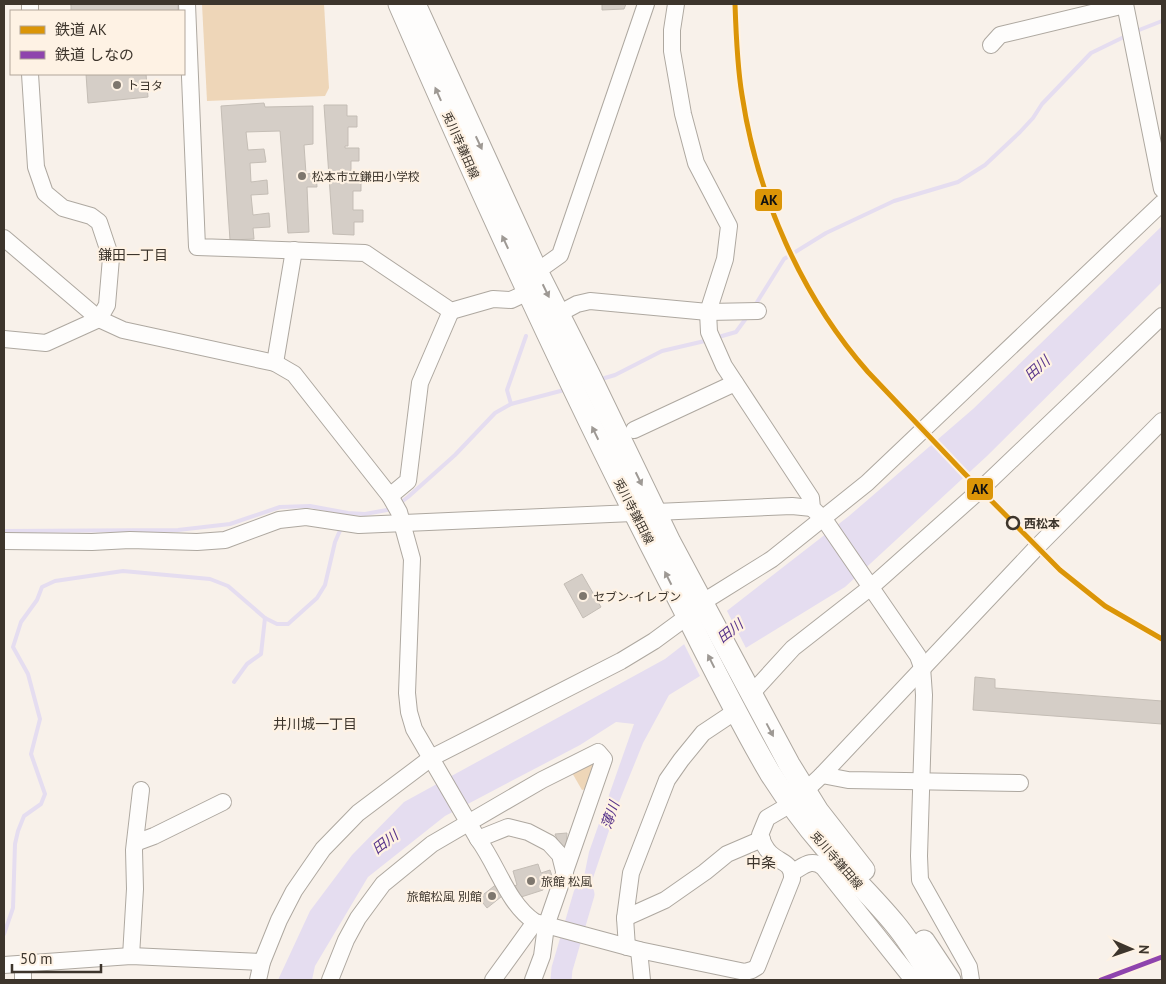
<svg xmlns="http://www.w3.org/2000/svg" width="1166" height="984" font-family="'PT Sans','Noto Sans JP',sans-serif">
  <style>
    .green { fill: #eed6b8 }
    .water { fill: #e5ddf0 }
    .pier { fill: #f8f1ea }
    .lines { fill: none; stroke-linecap: round; stroke-linejoin: round }
    .stream { stroke: #e5ddf0; stroke-width: 4 }
    .river { stroke: #e5ddf0; stroke-width: 21 }
    .building { fill: #d5cec7; stroke: #c4bdb5 }
    .minor-casing { stroke: #aea8a0; stroke-width: 18 }
    .major-casing { stroke: #aea8a0; stroke-width: 23 }
    .minor { stroke: #fefdfc; stroke-width: 16 }
    .major { stroke: #fefdfc; stroke-width: 21 }
    .rail-1-casing { stroke: #fef2e4; stroke-width: 9 }
    .rail-2-casing { stroke: #fef2e4; stroke-width: 9 }
    .rail-1 { stroke: #db9507; stroke-width: 5 }
    .rail-2 { stroke: #8e44ad; stroke-width: 5 }
    .oneway { fill: #9e9994 }
    .poi-dot { fill: #7e776e; stroke: #fef2e4; stroke-width: 2 }
    .stop-dot { fill: #fef2e4; stroke: #3d352c; stroke-width: 2.5 }
    .labels { text-anchor: middle; dominant-baseline: central; stroke-width: 4.5; stroke-linejoin: round; paint-order: stroke }
    .poi-label { font-size: 12px; fill: #3d352c; stroke: #fef2e4; text-anchor: start }
    .street-label { font-size: 12px; fill: #3d352c; stroke: #fef2e4 }
    .stop-label { font-size: 12px; font-weight: bold; fill: #3d352c; stroke: #fef2e4; text-anchor: start }
    .neighbourhood-label { font-size: 14px; fill: #3d352c; stroke: #fef2e4 }
    .water-label { font-size: 14px; font-style: italic; fill: #58348b; stroke: #fef2e4 }
    .quarter-label { font-size: 15px; fill: #3d352c; stroke: #fef2e4 }
    .line-badge { stroke: #fef2e4; stroke-width: 2 }
    .pale-badge-label { font-size: 14px; text-anchor: middle; font-weight: bold; fill: #111 }
  </style>
  <rect width="100%" height="100%" fill="#f8f1ea"/>
  <g class="green">
    <polygon points="202,4 324,4 329,88 325,96 207,101"/>
    <polygon points="599,758 589,788 582,790 571,771"/>
  </g>
  <polygon class="water" points="1162,226 1162,282 987,456 845,587 669,695 643,743 617,807 570,946 589,852 634,724 616,722 580,745 445,816 368,877 315,966 312,980 278,980 310,911 352,855 404,802 665,659 849,516 973,409"/>
  <polygon class="pier" points="726,609 747,650 701,678 683,642"/>
  <g class="lines">
    <g class="stream">
      <polyline points="1134,32 1162,21"/>
      <polyline points="754,307 784,259 826,233 894,201 958,182 985,165 1020,132 1033,118 1042,104 1091,53 1128,35"/>
      <polyline points="715,338 736,332 747,317"/>
      <polyline points="598,380 615,375 662,351 709,340"/>
      <polyline points="511,404 507,390 526,336"/>
      <polyline points="400,503 408,497 455,455 495,413 511,404 568,389"/>
      <polyline points="4,531 178,530 230,524 280,507 310,506 348,513 365,514 387,510 392,507"/>
      <polyline points="234,682 247,664 261,654 265,618"/>
      <polyline points="4,934 13,908 15,844 18,831 24,816 41,804 45,794 31,754 40,719 28,674 13,647 21,622 37,600 42,587 55,581 123,571 210,579 228,586 265,618 277,624 288,624 317,598 325,585 335,542 342,526"/>
    </g>
    <polyline class="river" points="561,980 562,969 584,894"/>
  </g>
  <g class="building">
    <polygon points="69,4 178,4 178,11 71,11 71,5"/>
    <polygon points="602,4 626,4 624,9 602,10"/>
    <polygon points="86,74 146,74 148,97 88,103"/>
    <polygon points="264,103 265,107 313,106 313,144 304,145 306,174 316,173 317,187 307,187 309,232 288,233 280,131 246,132 248,150 264,149 266,162 250,163 251,182 267,180 268,194 251,195 253,215 269,213 270,227 253,228 254,239 230,240 221,106"/>
    <polygon points="324,105 347,105 347,116 357,116 357,127 348,127 348,146 345,146 345,148 359,148 359,161 351,161 351,178 361,178 361,191 353,191 353,210 363,210 363,222 354,222 354,235 333,234"/>
    <polygon points="582,574 601,607 583,618 564,584"/>
    <polygon points="975,677 995,679 995,688 1162,701 1162,724 973,710"/>
    <polygon points="567,833 566,854 563,854 555,834"/>
    <polygon points="538,864 541,873 550,870 553,879 541,883 543,890 518,898 514,886 517,885 513,871"/>
    <polygon points="498,883 506,893 487,908 479,898"/>
  </g>
  <g class="lines">
    <g class="minor-casing">
      <g id="minor">
        <polyline points="187,4 197,247 365,253 451,311 493,299 511,300 528,292"/>
        <polyline points="676,4 672,30 672,51 683,114 696,163 729,226 725,259 708,312 709,332 724,366 811,498 812,508 826,522 918,656 922,667 924,695 919,856 920,880 969,967 971,980"/>
        <polyline points="1125,4 1162,189"/>
        <polyline points="30,11 30,4"/>
        <polyline points="991,45 1000,35 1125,5"/>
        <path d="M4 238 99 319 123 330 275 363 294 374 390 496 399 512 412 559 407 693 409 712 414 729 478 839C498 866 507 903 535 922L639 950 745 972 752 970 757 967 792 879C793 862 780 863 770 853 765 848 762 841 760 835L767 818 791 804 822 775 1037 547 1162 421"/>
        <polyline points="525,274 546,265 560,255 646,4"/>
        <polyline points="549,319 577,304 590,301 708,312 758,311"/>
        <polyline points="4,339 46,343 99,319 107,305 111,258 99,222 91,216 63,208 45,193 36,167 30,74"/>
        <polyline points="275,363 294,250"/>
        <polyline points="634,430 735,383"/>
        <polyline points="390,496 408,481 420,383 451,311"/>
        <polyline points="4,541 92,542 130,540 197,542 225,540 279,520 306,517 359,525 792,506 812,508"/>
        <polyline points="751,694 793,648 871,587 980,490 1162,316"/>
        <polyline points="822,775 848,780 1020,783"/>
        <polyline points="478,839 508,827 528,832 549,843 560,855 565,875"/>
        <polyline points="135,843 154,836 223,802"/>
        <path d="M793 872C804 866 811 858 823 867L913 980"/>
        <polyline points="625,918 665,900 705,872 727,854 762,839"/>
        <polyline points="627,947 625,918 631,873 667,780 681,760 703,733 736,711"/>
        <polyline points="639,950 642,980"/>
        <polyline points="131,956 135,889 134,850 141,790"/>
        <polyline points="23,964 23,980"/>
        <polyline points="4,965 131,956 262,962"/>
        <polyline points="258,980 262,962 279,920 294,891 323,849 358,813 431,758 621,661 654,641 688,616 703,602 772,559 867,483 1162,203"/>
        <polyline points="330,980 346,940 358,918 383,884 432,844 542,780 598,752 604,759 546,926 542,956 533,980"/>
        <polyline points="493,980 535,922"/>
      </g>
    </g>
    <g class="major-casing">
      <g id="major">
        <path d="M399 4C483 198 571 391 668 579 702 644 733 710 770 773 786 798 804 823 823 845 846 872 873 897 895 924 910 942 921 961 933 980"/>
        <polyline points="415,4 536,269 590,376 670,542 789,764 818,811 864,870"/>
        <polyline points="924,941 950,980"/>
      </g>
    </g>
    <use href="#minor" class="minor"/>
    <use href="#major" class="major"/>
    <g class="rail-1-casing">
      <path id="rail-1" d="M735 4C736 34 737 65 742 95 757 195 801 296 868 372L964 473 1060 570 1105 606 1162 639"/>
    </g>
    <g class="rail-2-casing">
      <polyline id="rail-2" points="1101,980 1162,957"/>
    </g>
    <use href="#rail-1" class="rail-1"/>
    <use href="#rail-2" class="rail-2"/>
  </g>
  <defs><path id="oneway-solid" d="M-6-.8H1V-3.2L6.5 0L1 3.2V.8H-6Z" transform="scale(1.25)"/></defs>
  <g class="oneway">
    <use href="#oneway-solid" transform="translate(438 94) rotate(-114)"/>
    <use href="#oneway-solid" transform="translate(479 143) rotate(65)"/>
    <use href="#oneway-solid" transform="translate(505 242) rotate(-115)"/>
    <use href="#oneway-solid" transform="translate(546 291) rotate(64)"/>
    <use href="#oneway-solid" transform="translate(595 433) rotate(-116)"/>
    <use href="#oneway-solid" transform="translate(639 479) rotate(64)"/>
    <use href="#oneway-solid" transform="translate(668 578) rotate(-117)"/>
    <use href="#oneway-solid" transform="translate(711 661) rotate(-117)"/>
    <use href="#oneway-solid" transform="translate(770 730) rotate(62)"/>
  </g>
  <g class="poi-dot">
    <circle cx="117" cy="85" r="5"/>
    <circle cx="302" cy="176" r="5"/>
    <circle cx="583" cy="596" r="5"/>
    <circle cx="531" cy="881" r="5"/>
    <circle cx="492" cy="896" r="5"/>
  </g>
  <circle class="stop-dot" cx="1013" cy="523" r="6"/>
  <g class="labels">
    <g class="poi-label">
      <text x="127" y="85">トヨタ</text>
      <text x="312" y="176">松本市立鎌田小学校</text>
      <text x="593" y="596">セブン-イレブン</text>
      <text x="541" y="881">旅館 松風</text>
      <text x="482" y="896" text-anchor="end">旅館松風 別館</text>
    </g>
    <g class="street-label">
      <text transform="translate(461 145) rotate(66)">兎川寺鎌田線</text>
      <text transform="translate(634 511) rotate(63)">兎川寺鎌田線</text>
      <text transform="translate(837 860) rotate(49)">兎川寺鎌田線</text>
    </g>
    <g class="stop-label">
      <text x="1024" y="523">西松本</text>
    </g>
    <g class="neighbourhood-label">
      <text x="133" y="255">鎌田一丁目</text>
      <text x="315" y="724">井川城一丁目</text>
    </g>
    <g class="water-label">
      <text transform="translate(1037 368) rotate(-42)">田川</text>
      <text transform="translate(730 631) rotate(-38)">田川</text>
      <text transform="translate(610 815) rotate(-71)">薄川</text>
      <text transform="translate(385 842) rotate(-37)">田川</text>
    </g>
    <g class="quarter-label">
      <text x="761" y="862">中条</text>
    </g>
  </g>
  <g class="line-badge">
    <rect x="754" y="188" width="29" height="24" rx="5" fill="#db9507"/>
    <rect x="966" y="477" width="28" height="24" rx="5" fill="#db9507"/>
  </g>
  <g class="pale-badge-label">
    <text x="769" y="205">AK</text>
    <text x="980" y="494">AK</text>
  </g>
  <rect width="1166" height="984" fill="none" stroke="#3d352c" stroke-width="10"/>
  <rect x="10" y="10" width="175" height="65" fill="#fef2e4" stroke="#b1a69a"/>
  <rect x="20" y="26" width="25" height="8" fill="#db9507" stroke="#b1a69a"/>
  <text x="55" y="35" font-size="15" fill="#3d352c">鉄道 AK</text>
  <rect x="20" y="51" width="25" height="8" fill="#8e44ad" stroke="#b1a69a"/>
  <text x="55" y="60" font-size="15" fill="#3d352c">鉄道 しなの</text>
  <g transform="translate(1131 949) rotate(92)" stroke="#fef2e4" stroke-width="4" paint-order="stroke">
  <path d="M0-4L9 19L0 12L-9 19Z" fill="#3d352c"/>
  <text y="-8" font-size="14" font-weight="bold" text-anchor="middle" fill="#3d352c">N</text>
  </g>
  <path d="M12 964v8h89v-8" fill="none" stroke="#3d352c" stroke-width="2.5"/>
  <text x="20" y="964" font-size="15" fill="#3d352c" stroke="#fef2e4" stroke-width="4" paint-order="stroke">50 m</text>
</svg>
